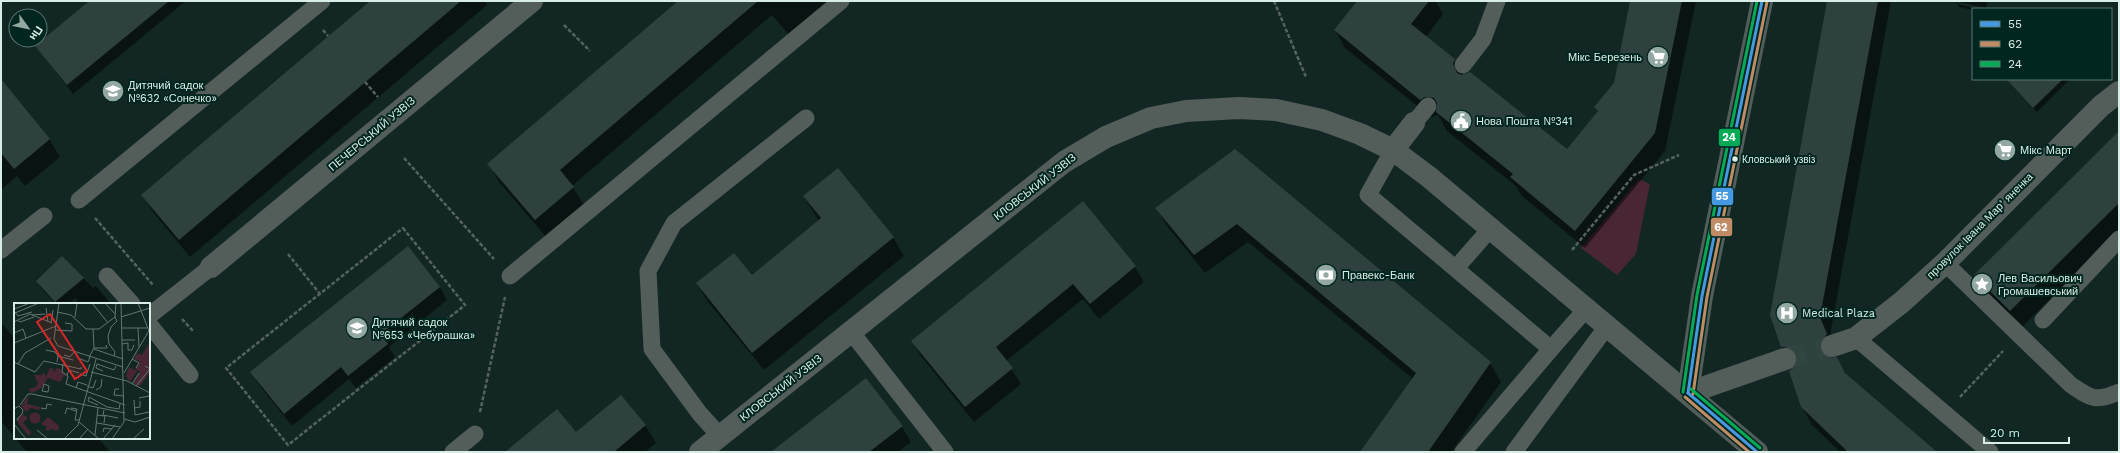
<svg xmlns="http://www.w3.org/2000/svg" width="2120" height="453" font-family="'Work Sans',sans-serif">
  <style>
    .grass { fill: #482636 }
    .shadow { fill: #0007 }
    .building { fill: #2e413e }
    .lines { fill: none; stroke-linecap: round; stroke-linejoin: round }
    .minor-tunnel { stroke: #304540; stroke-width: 22; stroke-dasharray: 22 11; stroke-linecap: butt }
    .path { stroke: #56625f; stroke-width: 2.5; stroke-dasharray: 4 2; stroke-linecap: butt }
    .service { stroke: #535d5a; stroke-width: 17 }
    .minor { stroke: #535d5a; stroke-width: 22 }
    .tertiary { stroke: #535d5a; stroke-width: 22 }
    .bus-1-casing { stroke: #00261f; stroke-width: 6 }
    .bus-2-casing { stroke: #00261f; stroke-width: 6 }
    .bus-3-casing { stroke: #00261f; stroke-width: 6 }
    .bus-1 { stroke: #4699e1; stroke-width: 3 }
    .bus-2 { stroke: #c18c65; stroke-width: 3 }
    .bus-3 { stroke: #06aa56; stroke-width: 3 }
    .bus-dot { fill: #d9ede7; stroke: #00261f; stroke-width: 1.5 }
    .labels { text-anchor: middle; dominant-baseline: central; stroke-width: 4; stroke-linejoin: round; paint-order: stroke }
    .bus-label { font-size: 10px; fill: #d9ede7; stroke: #00261f; text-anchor: start }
    .poi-label { font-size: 11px; fill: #d9ede7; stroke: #00261f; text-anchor: start }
    .street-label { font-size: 11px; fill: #d9ede7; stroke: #00261f }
    .inset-road { fill: none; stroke: #627671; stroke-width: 1 }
    .view { fill: #d62828; fill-opacity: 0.15; stroke: #d62828; stroke-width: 2 }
    .inset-edge { fill: none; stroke: #d9ede7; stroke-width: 2 }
    .line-badge { stroke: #00261f; stroke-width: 1.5 }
    .badge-label { font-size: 11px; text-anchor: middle; font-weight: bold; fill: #fff }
  </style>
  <rect width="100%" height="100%" fill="#122723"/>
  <polygon class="grass" points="1639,179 1650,184 1636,254 1617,275 1581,248"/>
  <g class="shadow">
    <polygon points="91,1 186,1 73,94 36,46"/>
    <polygon points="372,1 485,1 487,5 190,257 153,212 142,195"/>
    <polygon points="679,1 829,1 789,35 772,15 572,186 584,205 546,237 499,182 489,164"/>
    <polygon points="1358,1 1436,1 1443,14 1426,37 1454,60 1463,76 1567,150 1598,112 1595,107 1615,83 1631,1 1696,1 1665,151 1585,248 1522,196 1516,186 1447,131 1438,115 1431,117 1345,48 1335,30"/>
    <polygon points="1828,1 1891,1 1830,336 1837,353 1832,359 1837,358 1847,376 1936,452 1840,452 1812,425 1802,407 1796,364 1792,365 1782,347"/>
    <polygon points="1956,1 1988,1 1986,8 1958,2 1958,4 1979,9 1973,10 1959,7"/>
    <polygon points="2010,79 2070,79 2037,112 2011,85 2008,80"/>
    <polygon points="9,91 50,140 60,157 25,186 17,176 1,190 1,98"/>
    <polygon points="2119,133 2119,230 2021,328 1986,293 1976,275"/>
    <polygon points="1235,151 1490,363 1501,382 1451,452 1362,452 1413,379 1248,242 1205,273 1167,226 1156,208"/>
    <polygon points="804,197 893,237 904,256 764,370 708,302 697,284 751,276 819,221"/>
    <polygon points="1082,202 1135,267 1144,282 1099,319 1083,299 1006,361 1021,384 974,422 921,356 912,341"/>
    <polygon points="62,257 93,288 96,286 111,304 80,304 75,298 68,304 56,304 42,289 37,281"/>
    <polygon points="440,287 447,300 389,347 395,357 356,388 349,379 292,426 259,385 252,372"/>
    <polygon points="1,322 15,339 15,438 1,421"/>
    <polygon points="645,425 656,443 645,452 506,452 576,434"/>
    <polygon points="902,427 911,442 898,452 772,452"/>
    <polygon points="15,438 98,438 110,452 27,452"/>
  </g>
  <g class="building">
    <polygon points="89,1 169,1 67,85 35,46"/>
    <polygon points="370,1 461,1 179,240 141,195"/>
    <polygon points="678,1 758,1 560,170 574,187 535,220 487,164"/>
    <polygon points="1357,1 1429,1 1411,24 1455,59 1453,64 1457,73 1462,75 1470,72 1567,149 1598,111 1594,107 1614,83 1630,1 1682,1 1655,133 1575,231 1510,177 1513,174 1436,112 1437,103 1434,98 1425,97 1420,100 1334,30"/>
    <polygon points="1827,1 1878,1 1820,317 1827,334 1820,343 1820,350 1823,355 1829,358 1837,357 1845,373 1937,452 1848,452 1801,407 1789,371 1795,367 1797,355 1793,349 1787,347 1781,347 1770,315"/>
    <polygon points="1,79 50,139 14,169 1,153"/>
    <polygon points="2006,79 2063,79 2033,108"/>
    <polygon points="2119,131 2119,203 2010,311 1974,275"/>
    <polygon points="1235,149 1491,362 1428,452 1360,452 1416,373 1237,224 1194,255 1155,208"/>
    <polygon points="838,168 894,237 752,353 696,283 734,253 752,275 821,218 803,196"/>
    <polygon points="1083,201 1136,266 1090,304 1073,284 996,347 1013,368 965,407 911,341"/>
    <polygon points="408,246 440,287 381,334 388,344 348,376 341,367 284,414 250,372"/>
    <polygon points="62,256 84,278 55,302 36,281"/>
    <polygon points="866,378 903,426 869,452 771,452"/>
    <polygon points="621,395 646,425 614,452 505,452 557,409 576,432"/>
  </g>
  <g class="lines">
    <polyline class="minor-tunnel" points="1785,359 1832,346"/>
    <g class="path">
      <polyline points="1274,1 1306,77"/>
      <polyline points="564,25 590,51"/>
      <polyline points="323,30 328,36"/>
      <polyline points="365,82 378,97"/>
      <polyline points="404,158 494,259"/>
      <polyline points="95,218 153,285"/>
      <polygon points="403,228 465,305 288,445 226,368"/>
      <polyline points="1572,250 1634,175 1679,155"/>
      <polyline points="288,254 320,294"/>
      <polyline points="182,319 194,332"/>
      <polyline points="1960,397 2003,351"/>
      <polyline points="480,412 505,297"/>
    </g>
    <g class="service">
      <polyline points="1463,65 1483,39 1497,1"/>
      <polyline points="1414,123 1428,106"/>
      <polyline points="1393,150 1368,195 1551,349 1587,308"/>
      <polyline points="79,200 322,1"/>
      <polyline points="1,250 44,216"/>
      <path d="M1945 263 2071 385C2092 399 2095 402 2119 392"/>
      <polyline points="1456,268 1491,228"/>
      <polyline points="107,276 132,304"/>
      <polyline points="510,276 841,1"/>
      <polyline points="149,316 211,267"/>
      <polyline points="2043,320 2119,239"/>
      <polyline points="149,324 190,375"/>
      <polyline points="852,333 945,452"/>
      <polyline points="1856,338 1990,452"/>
      <polyline points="720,436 700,414 652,349 648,271 674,223 806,118"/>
      <polyline points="453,452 475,434"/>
      <polyline points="1463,452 1551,349"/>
      <polyline points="1514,452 1608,325"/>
    </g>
    <g class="minor">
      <polyline points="1393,150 1414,123"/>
      <polyline points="211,267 532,1"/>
      <polyline points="1832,346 1856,338 1902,302 1945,263 2101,106 2119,92"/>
      <polyline points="1688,393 1785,359"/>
    </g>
    <g class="tertiary">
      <polyline points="1688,393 1702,296 1762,1"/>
      <polyline points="700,452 1064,162 1106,137 1151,118 1186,111 1239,108 1276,110 1322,120 1360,134 1393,150 1429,177 1757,452"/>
    </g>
    <g class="bus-1-casing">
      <g id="bus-1">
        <polyline points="1688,393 1702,296 1762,1"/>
        <polyline points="1688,393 1757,452"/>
      </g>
    </g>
    <g class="bus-2-casing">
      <g id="bus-2">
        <polyline points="1693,394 1707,297 1767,2"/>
        <polyline points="1685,397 1749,452"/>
      </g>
    </g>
    <g class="bus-3-casing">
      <g id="bus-3">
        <polyline points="1691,389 1760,448"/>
        <polyline points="1683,392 1697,295 1757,1"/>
      </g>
    </g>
    <use href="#bus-1" class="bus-1"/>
    <use href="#bus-2" class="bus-2"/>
    <use href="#bus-3" class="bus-3"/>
  </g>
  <defs>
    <g id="supermarket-disc" transform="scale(1.15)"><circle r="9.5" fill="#93a8a2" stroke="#00261f"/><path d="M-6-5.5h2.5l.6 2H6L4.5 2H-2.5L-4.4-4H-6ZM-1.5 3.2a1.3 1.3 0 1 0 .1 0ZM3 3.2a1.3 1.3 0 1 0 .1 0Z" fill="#fff"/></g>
    <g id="school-disc" transform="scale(1.15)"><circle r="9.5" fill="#93a8a2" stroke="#00261f"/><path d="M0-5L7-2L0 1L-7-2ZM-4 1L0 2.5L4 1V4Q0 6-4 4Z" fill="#fff"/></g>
    <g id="civic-disc" transform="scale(1.15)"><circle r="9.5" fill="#93a8a2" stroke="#00261f"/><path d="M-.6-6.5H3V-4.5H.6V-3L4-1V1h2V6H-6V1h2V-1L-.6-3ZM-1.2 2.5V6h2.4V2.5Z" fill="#fff"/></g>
    <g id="bank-disc" transform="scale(1.15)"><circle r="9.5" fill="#93a8a2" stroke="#00261f"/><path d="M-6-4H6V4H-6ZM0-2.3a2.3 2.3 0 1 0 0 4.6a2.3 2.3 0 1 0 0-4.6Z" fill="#fff"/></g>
    <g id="sight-disc" transform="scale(1.15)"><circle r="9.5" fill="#93a8a2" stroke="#00261f"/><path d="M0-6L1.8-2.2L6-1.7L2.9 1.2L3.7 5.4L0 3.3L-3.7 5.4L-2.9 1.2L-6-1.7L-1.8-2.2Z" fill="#fff"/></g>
    <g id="hospital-disc" transform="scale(1.15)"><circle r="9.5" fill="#93a8a2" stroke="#00261f"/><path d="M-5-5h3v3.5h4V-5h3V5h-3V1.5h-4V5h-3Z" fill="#fff"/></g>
  </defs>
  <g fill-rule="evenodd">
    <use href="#supermarket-disc" x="1658" y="57"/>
    <use href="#school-disc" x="113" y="91"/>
    <use href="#civic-disc" x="1461" y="121"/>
    <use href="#supermarket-disc" x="2005" y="150"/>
    <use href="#bank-disc" x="1326" y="275"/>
    <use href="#sight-disc" x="1982" y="284"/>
    <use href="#hospital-disc" x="1787" y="313"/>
    <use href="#school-disc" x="357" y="328"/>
  </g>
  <circle class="bus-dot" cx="1735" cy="159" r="3.5"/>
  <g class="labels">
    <g class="bus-label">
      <text x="1742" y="159">Кловський узвіз</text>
    </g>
    <g class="poi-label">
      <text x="1642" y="57" text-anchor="end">Мікс Березень</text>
      <text x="128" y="85">Дитячий садок<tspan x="128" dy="13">№632 «Сонечко»</tspan></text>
      <text x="1476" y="121">Нова Пошта №341</text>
      <text x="2020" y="150">Мікс Март</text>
      <text x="1342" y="275">Правекс-Банк</text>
      <text x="1998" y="278">Лев Васильович<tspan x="1998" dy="13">Громашевський</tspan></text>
      <text x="1802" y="313">Medical Plaza</text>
      <text x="372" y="322">Дитячий садок<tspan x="372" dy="13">№653 «Чебурашка»</tspan></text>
    </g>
    <g class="street-label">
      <text transform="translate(372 134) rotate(-40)">ПЕЧЕРСЬКИЙ УЗВІЗ</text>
      <text transform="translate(1035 187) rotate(-38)">КЛОВСЬКИЙ УЗВІЗ</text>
      <text transform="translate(1980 226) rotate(-45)">провулок Івана Марʼяненка</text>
      <text transform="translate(781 388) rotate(-38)">КЛОВСЬКИЙ УЗВІЗ</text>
    </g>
  </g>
  <g transform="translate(14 303)">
    <rect width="136" height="136" fill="#122723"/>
    <path d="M15.5 115a5.5 5.5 0 1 1 11 0a5.5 5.5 0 1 1-11 0ZM9 111 14 115 9 120 17 129 15 133 4 120V115Z" fill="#482636"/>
    <path d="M136 39V69L126 83 119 80 126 69 121 66 126 59 120 56 123 50 128 52ZM36 65 40 66 39 70 43 65 47 66 53 74 50 73 46 79 34 75 27 85 18 90 14 86 22 84 24 80 20 72H28L30 69 32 74ZM15 92 13 101 26 104 25 107 17 105 12 109 7 103Z" fill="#482636"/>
    <path d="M115 64 123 68 116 79 112 73ZM34 114 45 123 44 128 37 126 34 128 31 126 33 124 27 121Z" fill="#482636"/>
    <path class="inset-road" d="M45 0 40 36 44 43 109 64M78 0 94 20M91 0 101 11M124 0 135 28M32 5 34 19M0 6 16 0M0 8 4 13 18 9M43 9 57 12 72 26H85L101 14 102 0M1 10 25 0M18 12 31 11M61 14 63 0M107 14 136 5M3 17 6 19 20 14M0 19 16 11 38 20M37 20 39 7M108 25H133M124 25 125 44M41 27 58 28V21L51 20M0 30 9 26 12 35M108 37H121M0 40 42 23M108 41 114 40V47H118L120 42M80 45H93L92 42M80 46 109 56M32 47 41 49 44 53 43 59M50 52 56 54 60 49M44 53 59 57M100 53 101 49 95 41 94 33 97 24 103 18 101 14M75 54 80 45 79 26M64 55 74 59 76 54M118 56 125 60 122 65M0 59 21 69 30 58 67 66V64M4 61 11 50 37 35M49 61 48 69 54 73 52 81 111 102M89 68 82 65 83 61 100 67 102 63M77 69 113 78 136 90M110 70 136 26M66 71 72 73 76 61M53 72 55 67 65 70M30 81 35 83 34 89 28 88ZM118 81 125 70M73 83 79 85 82 77M122 83 136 66 131 63M62 85 64 79 73 82M105 86H101L100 92 110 93M82 87 87 84 88 76M75 94 93 104 105 106 106 101M75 94 74 98 84 102M125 95 135 93 136 90M120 97 121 112 135 109M6 102 14 91H18L111 110M27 105 32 106 33 101 38 102M57 105 63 106 61 117H65M120 105 126 104V98M0 106 5 103 9 107 8 111 3 116 4 118M90 107 89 112 104 115M51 111 53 105 62 108M83 112 91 113 90 120M110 116 121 119 136 114M65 119 85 136M83 120 106 124M0 121 12 136M23 127 34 136M89 129 90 125 98 126M81 132 84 105M50 136 64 122 82 56M65 136 74 126M89 136 101 122M98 136 110 119 107 0M119 136 130 126"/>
    <path class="view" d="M36 11 73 68 61 76 23 19Z"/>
    <rect width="136" height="136" class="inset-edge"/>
  </g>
  <g class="line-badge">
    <rect x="1718" y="128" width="23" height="19" rx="4" fill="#06aa56"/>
    <rect x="1711" y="187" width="23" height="19" rx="4" fill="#4699e1"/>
    <rect x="1710" y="217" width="23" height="20" rx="4" fill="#c18c65"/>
  </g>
  <g class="badge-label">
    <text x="1729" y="141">24</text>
    <text x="1722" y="200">55</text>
    <text x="1721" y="231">62</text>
  </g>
  <rect width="2120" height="453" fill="none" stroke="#d9ede7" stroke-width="4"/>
  <rect x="1972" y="8" width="140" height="72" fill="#00261f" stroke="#57766f"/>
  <rect x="1980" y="21" width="20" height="6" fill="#4699e1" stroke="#57766f"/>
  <text x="2008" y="28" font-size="12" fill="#d9ede7">55</text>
  <rect x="1980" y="41" width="20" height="6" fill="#c18c65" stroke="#57766f"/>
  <text x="2008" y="48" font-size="12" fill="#d9ede7">62</text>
  <rect x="1980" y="61" width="20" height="6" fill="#06aa56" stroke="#57766f"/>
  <text x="2008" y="68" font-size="12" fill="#d9ede7">24</text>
  <g transform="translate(28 28) rotate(123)"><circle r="19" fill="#00261f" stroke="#57766f"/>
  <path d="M0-3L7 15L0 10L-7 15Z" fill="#93a8a2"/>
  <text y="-6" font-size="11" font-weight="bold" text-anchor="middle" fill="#d9ede7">Пн</text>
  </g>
  <path d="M1984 437v6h85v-6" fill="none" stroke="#d9ede7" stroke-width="2"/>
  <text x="1990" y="437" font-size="12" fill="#d9ede7" stroke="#00261f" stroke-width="3" paint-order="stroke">20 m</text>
</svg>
